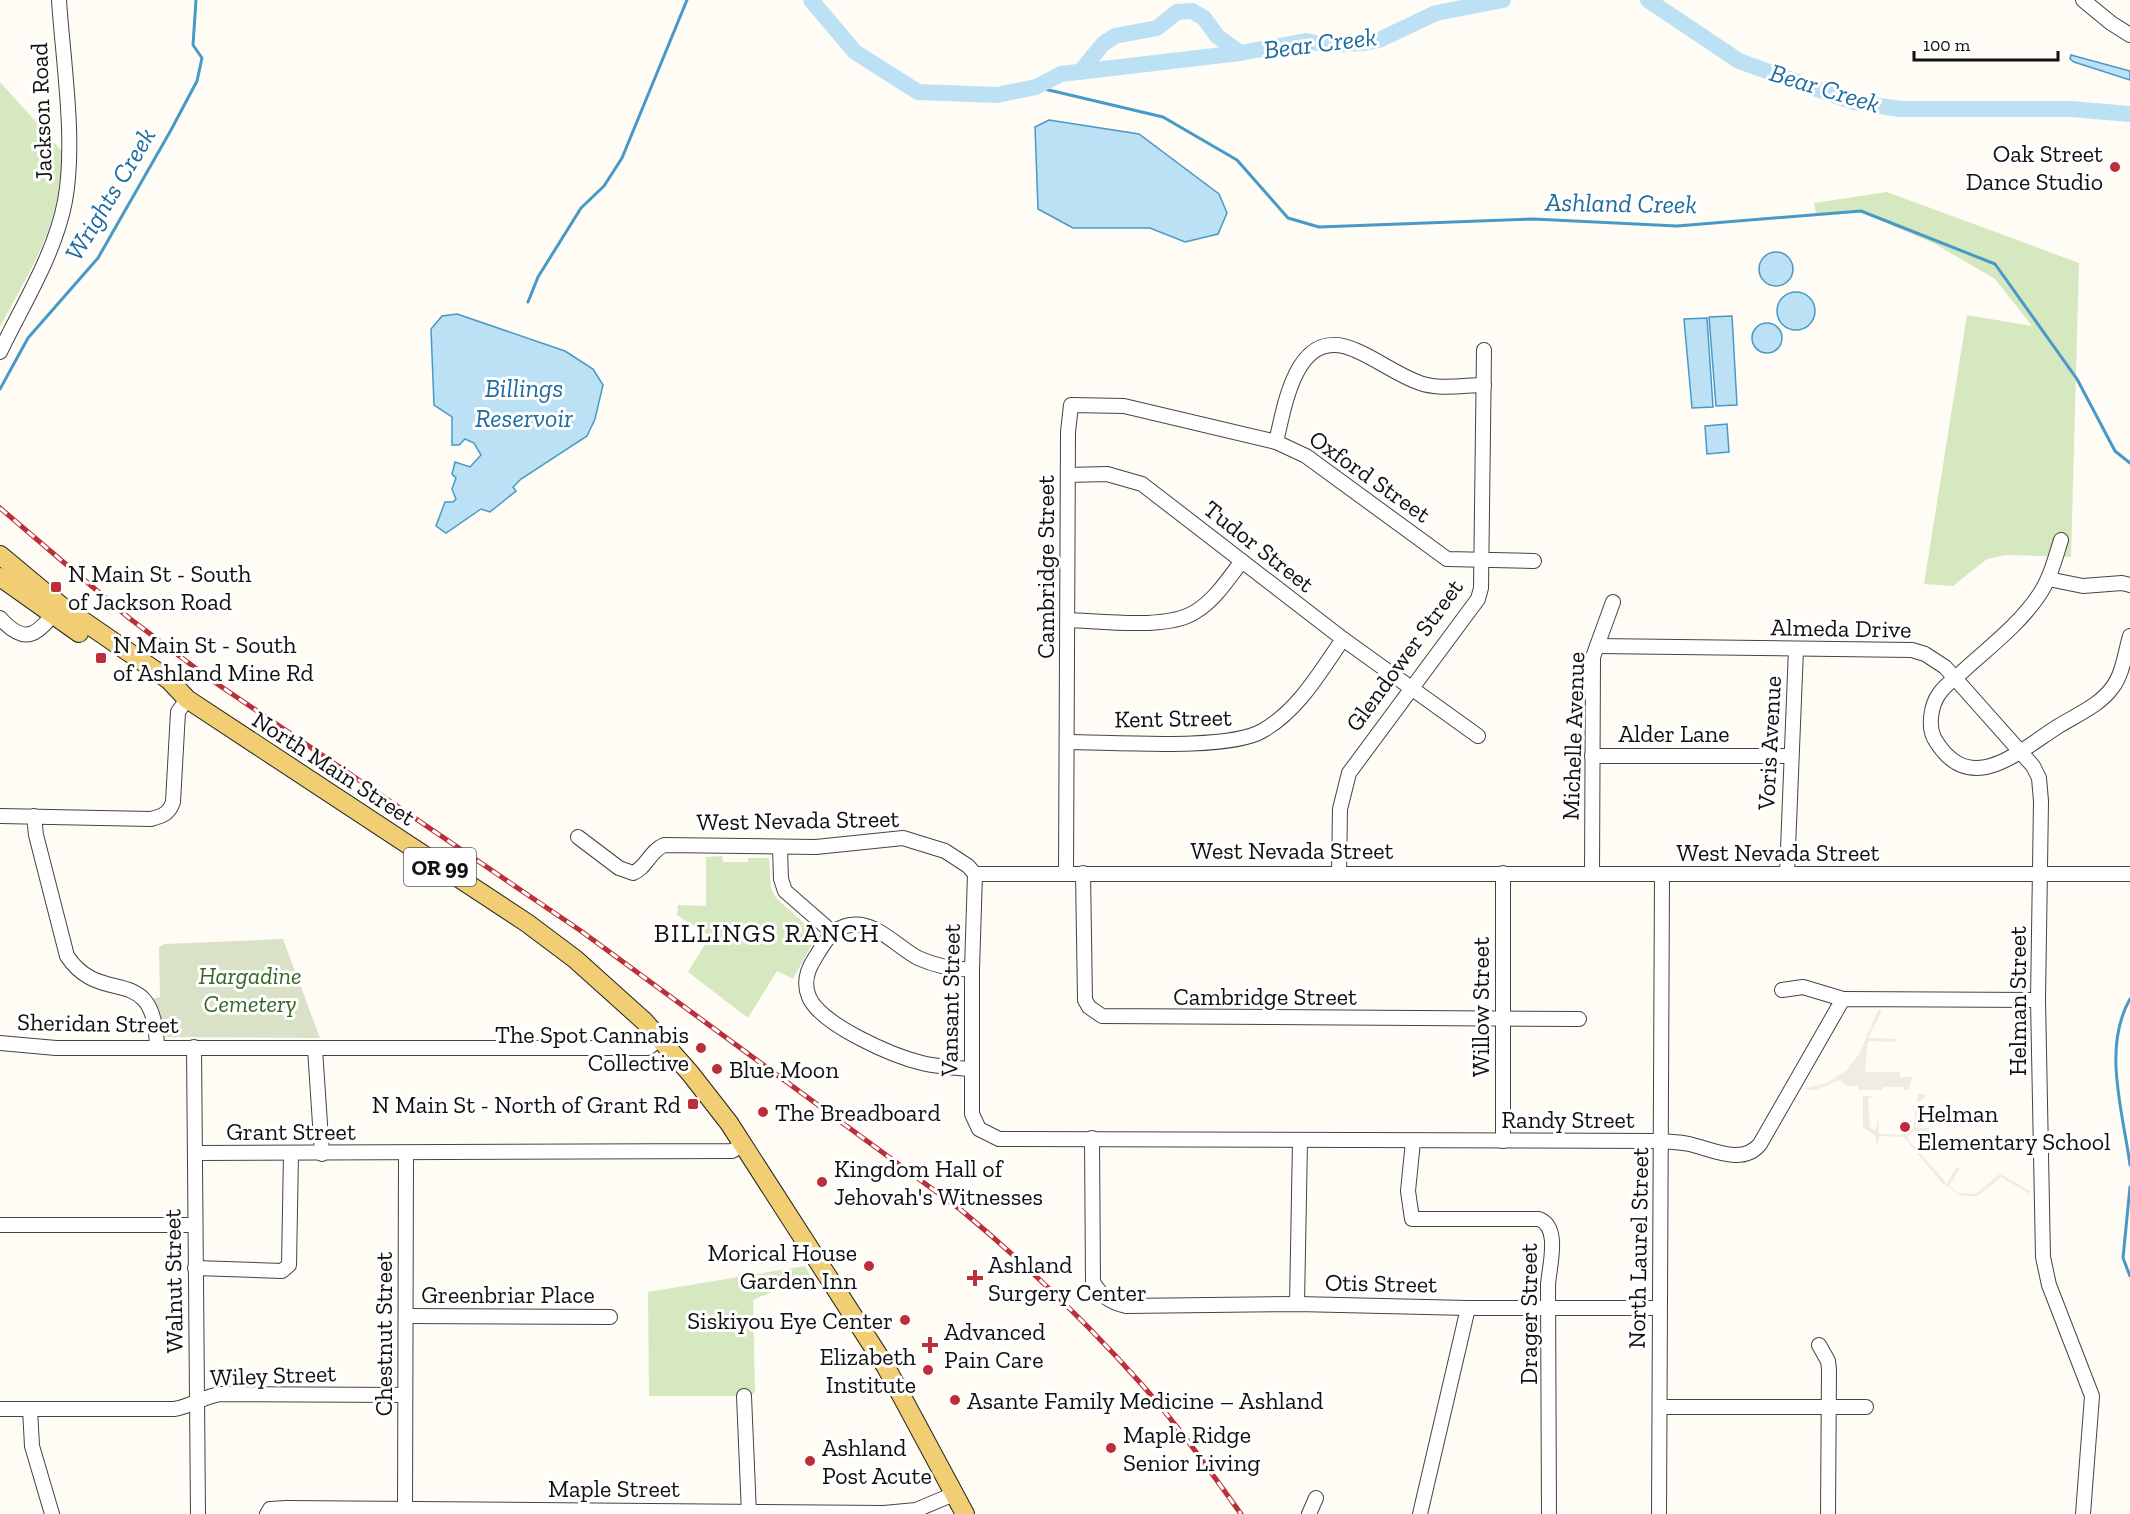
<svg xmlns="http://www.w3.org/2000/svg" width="2130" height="1514" font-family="'Zilla Slab',serif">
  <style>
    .green { fill: #d6e8bf }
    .cemetery { fill: #d9e1c6 }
    .plaza { fill: #f0ece3 }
    .water { fill: #bce1f4; stroke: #4799c7; stroke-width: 1.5 }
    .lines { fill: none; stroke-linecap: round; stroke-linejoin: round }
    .stream { stroke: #4799c7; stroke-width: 3 }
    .river { stroke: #bce1f4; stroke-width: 16 }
    .minor-casing { stroke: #444; stroke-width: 16 }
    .major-casing { stroke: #222; stroke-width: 20 }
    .minor { stroke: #fff; stroke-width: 14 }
    .major { stroke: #f1cd73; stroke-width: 18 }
    .rail-casing { stroke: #bb2f3b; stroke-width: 5 }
    .rail { stroke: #fff; stroke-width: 3; stroke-dasharray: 9; stroke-linecap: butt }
    .poi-dot { fill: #bb2f3b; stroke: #fff; stroke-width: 2 }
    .labels { text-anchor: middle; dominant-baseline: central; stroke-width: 6; stroke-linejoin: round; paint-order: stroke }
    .shield { fill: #fff; stroke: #585858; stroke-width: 1.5 }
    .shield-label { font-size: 22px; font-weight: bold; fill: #111 }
    .street-label { font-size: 24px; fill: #111; stroke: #fff }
    .poi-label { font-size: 24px; fill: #111; stroke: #fff; text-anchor: start }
    .park-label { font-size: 24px; font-style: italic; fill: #346723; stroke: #fff }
    .water-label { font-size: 26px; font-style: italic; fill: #1f6c9e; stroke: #fff }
    .neighbourhood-label { font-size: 26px; letter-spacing: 1.5px; fill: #111; stroke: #fff }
  </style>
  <rect width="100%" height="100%" fill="#fefcf5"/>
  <g class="green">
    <path d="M0 82 62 151C62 224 33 264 0 327Z"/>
    <polygon points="1887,192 2079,263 2071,557 2006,555 1987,559 1953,586 1924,584 1967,315 2032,326 1995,279 1935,244 1861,212 1816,213 1814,203"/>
    <polygon points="722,856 723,862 748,862 748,858 769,858 771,888 776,898 817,935 793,979 777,971 748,1018 688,972 710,936 677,915 678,905 706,906 706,857"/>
    <path d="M805 1266 810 1275C792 1286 773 1291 753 1300L755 1392 750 1396H649L648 1292Z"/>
  </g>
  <polygon class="cemetery" points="283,939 320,1038 161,1037 153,999 160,997 159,947 165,944"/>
  <g class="plaza">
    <polygon points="1878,1010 1882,1010 1868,1038 1895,1039 1895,1042 1868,1041 1865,1072 1900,1072 1900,1077 1912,1077 1909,1090 1904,1090 1904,1087 1883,1087 1882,1090 1858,1090 1858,1086 1847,1086 1840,1080 1816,1090 1802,1089 1826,1083 1847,1070 1859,1054"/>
    <polygon points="1918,1094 1925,1094 1925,1098 1919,1101 1915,1128 1929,1128 1930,1141 1927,1144 1914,1131 1907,1138 1947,1184 1956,1167 1960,1168 1949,1186 1959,1193 1975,1194 2000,1174 2030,1191 2030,1194 2001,1177 1978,1196 1962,1196 1942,1183 1904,1137 1880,1136 1876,1147 1876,1136 1863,1127 1863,1096 1872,1096 1868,1099 1870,1128 1876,1130 1878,1116 1879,1134 1901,1135 1913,1129"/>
  </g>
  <g class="water">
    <polygon points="2071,55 2130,71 2130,80 2074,62 2070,59"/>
    <polygon points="1049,120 1139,134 1219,194 1227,213 1218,234 1185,242 1150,228 1073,228 1038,209 1035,127"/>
    <circle cx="1776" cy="269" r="17"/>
    <circle cx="1796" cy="311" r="19"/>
    <polygon points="457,314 565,351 593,369 603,385 595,419 587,436 521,479 513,487 516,491 490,512 481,509 446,533 436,526 445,502 453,502 456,499 452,489 456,478 452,474 455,462 470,467 481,455 474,443 465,439 459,445 452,445 452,417 434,405 431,329 442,316"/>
    <polygon points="1732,316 1737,405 1716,406 1709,317"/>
    <polygon points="1707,318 1713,407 1692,408 1684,319"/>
    <circle cx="1767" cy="338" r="15"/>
    <polygon points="1727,424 1729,452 1707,454 1705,426"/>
  </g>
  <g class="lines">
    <g class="stream">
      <polyline points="1036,87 1163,117 1237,160 1288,218 1319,227 1533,219 1677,226 1861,211 1995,264 2077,379 2115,451 2130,463"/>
      <polyline points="528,302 538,277 581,208 604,186 622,158 687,0"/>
      <polyline points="0,389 28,338 98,258 171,130 197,81 202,58 193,45 196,0"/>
      <path d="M2130 999C2102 1048 2123 1112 2130 1165"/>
      <polyline points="2130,1187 2123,1258 2130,1276"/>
    </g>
    <g class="river">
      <polyline points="811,0 855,52 918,92 997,95 1036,87 1061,74 1240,53 1306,41 1327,45 1364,43 1379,40 1436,13 1503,0"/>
      <polyline points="1648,0 1739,61 1853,102 1900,109 2071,109 2130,114"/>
      <polyline points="1080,72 1103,44 1115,36 1157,28 1177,12 1192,11 1204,18 1217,36 1240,53"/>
    </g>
    <g class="minor-casing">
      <g id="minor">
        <polyline points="2083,0 2111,23 2130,35"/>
        <path d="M0 352C23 304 55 254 65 201 76 141 63 62 59 0"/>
        <path d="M1276 442C1285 405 1296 324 1355 350 1377 359 1397 375 1420 383 1439 390 1465 385 1484 385"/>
        <polyline points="1068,475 1107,474 1142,484 1343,639 1478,736"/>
        <path d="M2061 540C2055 559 2050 579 2039 595 2019 625 1988 648 1962 672 1954 679 1945 685 1939 694 1931 705 1928 726 1934 738 1969 799 2018 752 2057 727 2076 715 2099 706 2112 688 2123 674 2125 653 2130 636"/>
        <polyline points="2048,579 2083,586 2122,583 2130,585"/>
        <path d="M0 618C27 648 38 633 59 607"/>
        <path d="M1068 620C1102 621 1167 630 1195 612 1215 600 1228 579 1242 561"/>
        <polyline points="1597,646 1912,650 1925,654 1945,667 2033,766 2039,778 2041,801 2038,1000 2043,1257 2049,1285 2092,1396 2083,1514"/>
        <path d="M1067 742C1111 742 1228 751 1262 731 1298 711 1320 672 1343 639"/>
        <polyline points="1592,756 1791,756"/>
        <path d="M0 816 151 819C162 816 169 814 173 802L178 712 187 699"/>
        <path d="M34 816 36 835 67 956C102 1009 155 959 157 1048"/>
        <path d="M578 837 619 868 633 873C646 868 650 851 664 845L816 847 903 838 945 851 968 866 975 874H2130"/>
        <polyline points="780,848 781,879 785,891 832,932"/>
        <polyline points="1083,873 1085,1000 1089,1007 1102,1016 1579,1019"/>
        <polyline points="1339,873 1340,809 1349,773 1478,599 1481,588 1484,350"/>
        <polyline points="1592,873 1593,657 1613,602"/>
        <path d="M975 874 972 969V1114L979 1129 999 1139 1661 1141C1671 1142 1680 1142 1689 1144 1711 1149 1743 1166 1760 1144L1843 999 2038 1000"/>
        <polyline points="1066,874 1068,432 1071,405 1124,406 1276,442 1306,456 1447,559 1534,561"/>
        <polyline points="1787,874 1796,649"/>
        <path d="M972 969C954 970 934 965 918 958 897 947 875 920 850 925 832 928 824 943 815 958 807 970 803 983 809 997 821 1025 893 1056 922 1063 938 1067 955 1068 972 1069"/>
        <polyline points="1782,990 1803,987 1843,999"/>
        <polyline points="0,1043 56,1048 648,1048 660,1039"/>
        <polyline points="194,1047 198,1514"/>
        <polyline points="315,1049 322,1154"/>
        <path d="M1092 1138 1093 1282C1101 1296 1110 1302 1126 1306L1297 1304 1468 1308H1658"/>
        <path d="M1413 1141 1408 1191 1412 1219H1539C1561 1227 1549 1267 1548 1285L1549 1514"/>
        <polyline points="1503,1141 1503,873"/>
        <polyline points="195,1153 732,1151 744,1144"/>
        <polyline points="0,1225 194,1225"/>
        <polyline points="195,1268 282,1271 289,1265 291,1154"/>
        <polyline points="1297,1304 1300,1141"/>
        <polyline points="406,1316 610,1317"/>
        <polyline points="1819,1345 1828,1361 1829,1369 1828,1514"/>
        <polyline points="744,1396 749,1514"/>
        <polyline points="1660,1407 1866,1407"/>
        <path d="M0 1409H174C191 1407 203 1396 221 1394L405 1395"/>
        <polyline points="30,1409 32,1446 52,1514"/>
        <polyline points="267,1514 270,1509 286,1508 884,1513 916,1510 954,1494"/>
        <polyline points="405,1514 406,1154"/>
        <polyline points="1309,1514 1316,1498"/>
        <polyline points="1420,1514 1468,1308"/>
        <polyline points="1659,1514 1662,874"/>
      </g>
    </g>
    <g class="major-casing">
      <g id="major">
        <polyline points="0,555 60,605 169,680 187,699 527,923 575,959 644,1021 690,1073 729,1123 886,1367 965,1514"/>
        <polyline points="0,577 79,633"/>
      </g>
    </g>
    <use href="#minor" class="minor"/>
    <use href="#major" class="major"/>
    <g class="rail-casing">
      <path id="rail" d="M0 508 129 618 210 679 581 931 961 1210C1026 1264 1088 1324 1144 1387 1179 1427 1210 1471 1241 1514"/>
    </g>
    <use href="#rail" class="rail"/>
  </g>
  <g class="poi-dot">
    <circle cx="2115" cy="167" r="6"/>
    <rect x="50" y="581" width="12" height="12" rx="3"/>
    <rect x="95" y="652" width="12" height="12" rx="3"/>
    <circle cx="701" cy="1048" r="6"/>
    <circle cx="717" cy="1069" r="6"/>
    <rect x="687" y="1098" width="12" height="12" rx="3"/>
    <circle cx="763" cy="1112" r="6"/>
    <circle cx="1905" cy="1127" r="6"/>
    <circle cx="822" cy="1182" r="6"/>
    <circle cx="869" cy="1266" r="6"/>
    <path d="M972 1269h6v6h6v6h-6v6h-6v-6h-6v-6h6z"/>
    <circle cx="905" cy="1320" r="6"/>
    <path d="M927 1336h6v6h6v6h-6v6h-6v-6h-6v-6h6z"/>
    <circle cx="928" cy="1370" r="6"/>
    <circle cx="955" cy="1400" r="6"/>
    <circle cx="1111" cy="1448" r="6"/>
    <circle cx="810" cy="1461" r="6"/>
  </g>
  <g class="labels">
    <rect class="shield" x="404" y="848" width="72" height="38" rx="4.5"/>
    <g class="shield-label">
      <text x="440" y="867">OR 99</text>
    </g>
    <g class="street-label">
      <text transform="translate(41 112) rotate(-92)">Jackson Road</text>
      <text transform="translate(1370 476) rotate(35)">Oxford Street</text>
      <text transform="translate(1259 546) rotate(38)">Tudor Street</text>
      <text transform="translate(1045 567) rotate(-90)">Cambridge Street</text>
      <text transform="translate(1841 628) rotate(1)">Almeda Drive</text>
      <text transform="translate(1404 655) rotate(-54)">Glendower Street</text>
      <text transform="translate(1173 718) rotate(-1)">Kent Street</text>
      <text x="1674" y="733">Alder Lane</text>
      <text transform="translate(1573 736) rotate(-88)">Michelle Avenue</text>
      <text transform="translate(1769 743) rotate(-87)">Voris Avenue</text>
      <text transform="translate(334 768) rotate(33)">North Main Street</text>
      <text transform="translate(798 820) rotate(-1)">West Nevada Street</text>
      <text x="1292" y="850">West Nevada Street</text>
      <text x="1778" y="852">West Nevada Street</text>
      <text x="1265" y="996">Cambridge Street</text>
      <text transform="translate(950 1000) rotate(-89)">Vansant Street</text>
      <text transform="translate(2017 1001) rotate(-90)">Helman Street</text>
      <text transform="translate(1480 1007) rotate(-90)">Willow Street</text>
      <text transform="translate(98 1023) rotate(1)">Sheridan Street</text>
      <text x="1568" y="1119">Randy Street</text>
      <text x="291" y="1131">Grant Street</text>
      <text transform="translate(1638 1248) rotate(-89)">North Laurel Street</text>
      <text transform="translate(173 1281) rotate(-91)">Walnut Street</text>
      <text transform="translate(1381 1283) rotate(1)">Otis Street</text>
      <text x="508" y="1294">Greenbriar Place</text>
      <text transform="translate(1528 1314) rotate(-90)">Drager Street</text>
      <text transform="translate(383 1334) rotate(-90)">Chestnut Street</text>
      <text transform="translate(273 1375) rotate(-2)">Wiley Street</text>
      <text x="614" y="1488">Maple Street</text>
    </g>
    <g class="poi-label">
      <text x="2103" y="153" text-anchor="end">Oak Street<tspan x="2103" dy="28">Dance Studio</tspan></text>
      <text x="68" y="573">N Main St - South<tspan x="68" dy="28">of Jackson Road</tspan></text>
      <text x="113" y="644">N Main St - South<tspan x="113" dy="28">of Ashland Mine Rd</tspan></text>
      <text x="689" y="1034" text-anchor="end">The Spot Cannabis<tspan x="689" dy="28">Collective</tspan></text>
      <text x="729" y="1069">Blue Moon</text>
      <text x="681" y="1104" text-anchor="end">N Main St - North of Grant Rd</text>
      <text x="775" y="1112">The Breadboard</text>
      <text x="1917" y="1113">Helman<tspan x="1917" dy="28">Elementary School</tspan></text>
      <text x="834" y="1168">Kingdom Hall of<tspan x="834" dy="28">Jehovah's Witnesses</tspan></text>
      <text x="857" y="1252" text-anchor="end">Morical House<tspan x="857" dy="28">Garden Inn</tspan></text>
      <text x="988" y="1264">Ashland<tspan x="988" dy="28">Surgery Center</tspan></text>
      <text x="893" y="1320" text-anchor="end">Siskiyou Eye Center</text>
      <text x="944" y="1331">Advanced<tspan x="944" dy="28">Pain Care</tspan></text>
      <text x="916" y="1356" text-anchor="end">Elizabeth<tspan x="916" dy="28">Institute</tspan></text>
      <text x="967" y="1400">Asante Family Medicine – Ashland</text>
      <text x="1123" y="1434">Maple Ridge<tspan x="1123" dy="28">Senior Living</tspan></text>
      <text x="822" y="1447">Ashland<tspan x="822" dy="28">Post Acute</tspan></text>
    </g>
    <g class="park-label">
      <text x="250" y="975">Hargadine<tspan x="250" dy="28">Cemetery</tspan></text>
    </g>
    <g class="water-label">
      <text transform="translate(1320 43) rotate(-7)">Bear Creek</text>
      <text transform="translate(1825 88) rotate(17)">Bear Creek</text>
      <text transform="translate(110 194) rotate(-59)">Wrights Creek</text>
      <text transform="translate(1621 203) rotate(1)">Ashland Creek</text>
      <text x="524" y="388">Billings<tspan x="524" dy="30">Reservoir</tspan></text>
    </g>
    <g class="neighbourhood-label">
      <text x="767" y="933">BILLINGS RANCH</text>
    </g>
  </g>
  <path d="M1914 51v9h144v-9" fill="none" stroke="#111111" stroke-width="3"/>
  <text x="1923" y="51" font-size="18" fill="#111111" stroke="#ffffff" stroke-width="4.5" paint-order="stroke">100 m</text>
</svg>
